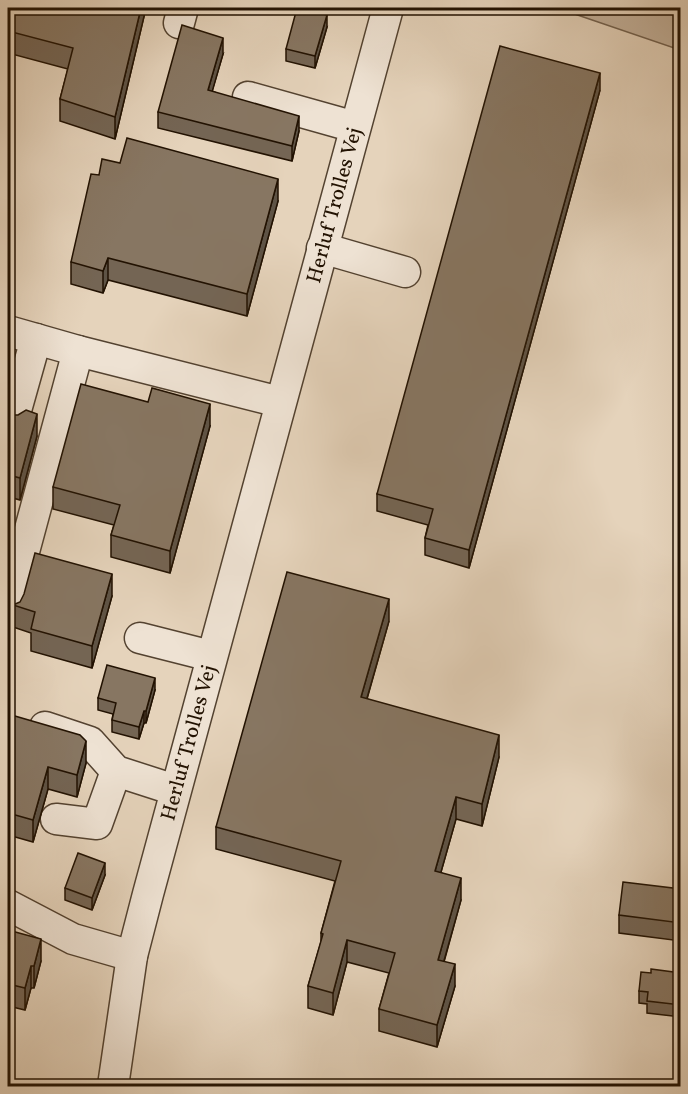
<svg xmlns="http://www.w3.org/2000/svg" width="688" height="1094" font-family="Vollkorn,serif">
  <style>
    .green { fill: #c4b29c; stroke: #73624f; stroke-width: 1.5 }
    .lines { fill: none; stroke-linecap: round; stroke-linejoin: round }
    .minor-casing { stroke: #534230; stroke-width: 33 }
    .minor { stroke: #eee2d3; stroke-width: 30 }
    .wall { fill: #746554; stroke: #221202; stroke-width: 1.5 }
    .shaded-wall { fill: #5e5345; stroke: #221202; stroke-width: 1.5 }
    .building { fill: #877662; stroke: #221202; stroke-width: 1.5 }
    .labels { text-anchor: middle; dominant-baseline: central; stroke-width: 4.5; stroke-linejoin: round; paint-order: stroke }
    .street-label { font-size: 21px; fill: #221202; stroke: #eee2d3 }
  </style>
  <rect width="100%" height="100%" fill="#e5d3bb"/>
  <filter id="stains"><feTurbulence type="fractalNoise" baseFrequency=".00333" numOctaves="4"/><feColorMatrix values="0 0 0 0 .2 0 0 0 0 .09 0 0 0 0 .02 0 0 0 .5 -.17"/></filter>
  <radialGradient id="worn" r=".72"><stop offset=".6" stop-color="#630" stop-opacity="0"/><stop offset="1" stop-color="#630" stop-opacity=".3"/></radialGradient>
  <polygon class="green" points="557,8 680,8 680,50"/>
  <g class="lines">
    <g class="minor-casing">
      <g id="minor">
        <polyline points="179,23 183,8"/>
        <polyline points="248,97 355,127"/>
        <polyline points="322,248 405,272"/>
        <polyline points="8,331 78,351 280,402"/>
        <polyline points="13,421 36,339"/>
        <polyline points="8,611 78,351"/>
        <polyline points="140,638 211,656"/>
        <polyline points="45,727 90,742 116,771 175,790"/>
        <polyline points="56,819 97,824 116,771"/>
        <polyline points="8,905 73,939 132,956"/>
        <path id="s1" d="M113 1086 132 956 148 894 388 8"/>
      </g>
    </g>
    <use href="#minor" class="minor"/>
  </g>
  <g class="wall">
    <polygon points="19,8 146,8 115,139 60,121 60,99 68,69 8,53 8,31"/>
    <polygon points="327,27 315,68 286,61 286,49"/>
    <polygon points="223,54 212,91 299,131 292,161 158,128 158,112"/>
    <polygon points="600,90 469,568 425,555 425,538 428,525 377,511 377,494"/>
    <polygon points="278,201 247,316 108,280 103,293 71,284 71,262"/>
    <polygon points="8,415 37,436 20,500 9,497 8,500"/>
    <polygon points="210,426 170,573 111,557 111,535 114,525 53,509 53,487"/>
    <polygon points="112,596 92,668 31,651 31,633 13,627 13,605"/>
    <polygon points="389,621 367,699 499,757 482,826 456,819 441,872 461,900 444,962 455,986 437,1047 379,1031 379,1009 389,973 347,962 333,1015 308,1008 308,986 321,942 321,933 335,881 216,849 216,827"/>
    <polygon points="155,690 146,723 144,723 139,739 112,732 112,720 113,714 98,710 98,698"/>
    <polygon points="8,714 86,763 77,797 48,789 33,842 8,835"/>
    <polygon points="105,875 92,910 65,900 65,888"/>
    <polygon points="681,889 681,941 619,933 619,915"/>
    <polygon points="8,930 41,961 34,988 31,988 25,1010 8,1006"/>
    <polygon points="651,973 681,973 681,1017 647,1013 647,1004 639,1003 639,991"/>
  </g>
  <g class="shaded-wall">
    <polygon points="141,8 146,8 115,139 115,117"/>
    <polygon points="327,15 327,27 315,68 315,56"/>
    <polygon points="223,38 223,54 208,106 208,90"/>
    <polygon points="600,73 600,90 469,568 469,550"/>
    <polygon points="299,116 299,131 292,161 292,146"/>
    <polygon points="278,179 278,201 247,316 247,294"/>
    <polygon points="108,258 108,280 103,293 103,271"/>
    <polygon points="210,404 210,426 170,573 170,551"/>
    <polygon points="37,414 37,436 20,500 20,478"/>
    <polygon points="9,475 9,497 8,500 8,478"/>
    <polygon points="112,574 112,596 92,668 92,646"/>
    <polygon points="389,599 389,621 361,719 361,697"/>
    <polygon points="155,678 155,690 146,723 146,711"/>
    <polygon points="144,711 144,723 139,739 139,727"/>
    <polygon points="499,735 499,757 482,826 482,804"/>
    <polygon points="86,741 86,763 77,797 77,775"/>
    <polygon points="48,767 48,789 33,842 33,820"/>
    <polygon points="456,797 456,819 435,893 435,871"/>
    <polygon points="105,863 105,875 92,910 92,898"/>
    <polygon points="461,878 461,900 438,982 438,960"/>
    <polygon points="41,939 41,961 34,988 34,966"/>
    <polygon points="347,940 347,962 333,1015 333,993"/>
    <polygon points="455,964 455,986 437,1047 437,1025"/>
    <polygon points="31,966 31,988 25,1010 25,988"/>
  </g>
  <g class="building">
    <polygon points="8,8 18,11 19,8 141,8 115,117 60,99 73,48 8,31"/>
    <polygon points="297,8 303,8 327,15 315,56 286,49"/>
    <polygon points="182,25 223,38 208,90 299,116 292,146 158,112"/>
    <polygon points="500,46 600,73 469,550 425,538 433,509 377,494"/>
    <polygon points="127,138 278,179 247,294 108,258 103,271 71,262 91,174 99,175 102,159 120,163"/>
    <polygon points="81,384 148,402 152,388 210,404 170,551 111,535 120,505 53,487"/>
    <polygon points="26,410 37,414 20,478 9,475 8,478 8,415 18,415"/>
    <polygon points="35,553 112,574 92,646 31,629 35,612 13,605 20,602 24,594"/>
    <polygon points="287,572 389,599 361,697 499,735 482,804 456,797 435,871 461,878 438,960 455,964 437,1025 379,1009 395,953 347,940 333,993 308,986 323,934 321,933 341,861 216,827"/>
    <polygon points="107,665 155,678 146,711 144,711 139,727 112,720 116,703 98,698"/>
    <polygon points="8,714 80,735 86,741 77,775 48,767 33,820 8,813"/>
    <polygon points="78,853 105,863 92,898 65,888"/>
    <polygon points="623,882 681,889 681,923 619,915"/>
    <polygon points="8,930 41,939 34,966 31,966 25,988 8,984"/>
    <polygon points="651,969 681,973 681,1005 647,1001 648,992 639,991 641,972 651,973"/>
  </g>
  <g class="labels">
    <g class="street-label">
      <text stroke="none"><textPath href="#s1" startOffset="909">Herluf Trolles Vej</textPath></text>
      <text stroke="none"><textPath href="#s1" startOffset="352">Herluf Trolles Vej</textPath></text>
    </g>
  </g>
  <rect width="688" height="1094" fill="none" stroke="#e5d3bb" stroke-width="30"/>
  <rect x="9" y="9" width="670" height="1076" fill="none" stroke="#221202" stroke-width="3"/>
  <rect x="15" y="15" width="658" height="1064" fill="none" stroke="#221202" stroke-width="1.5"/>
  <rect width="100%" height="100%" filter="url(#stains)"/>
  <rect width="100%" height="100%" fill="url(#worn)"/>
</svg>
